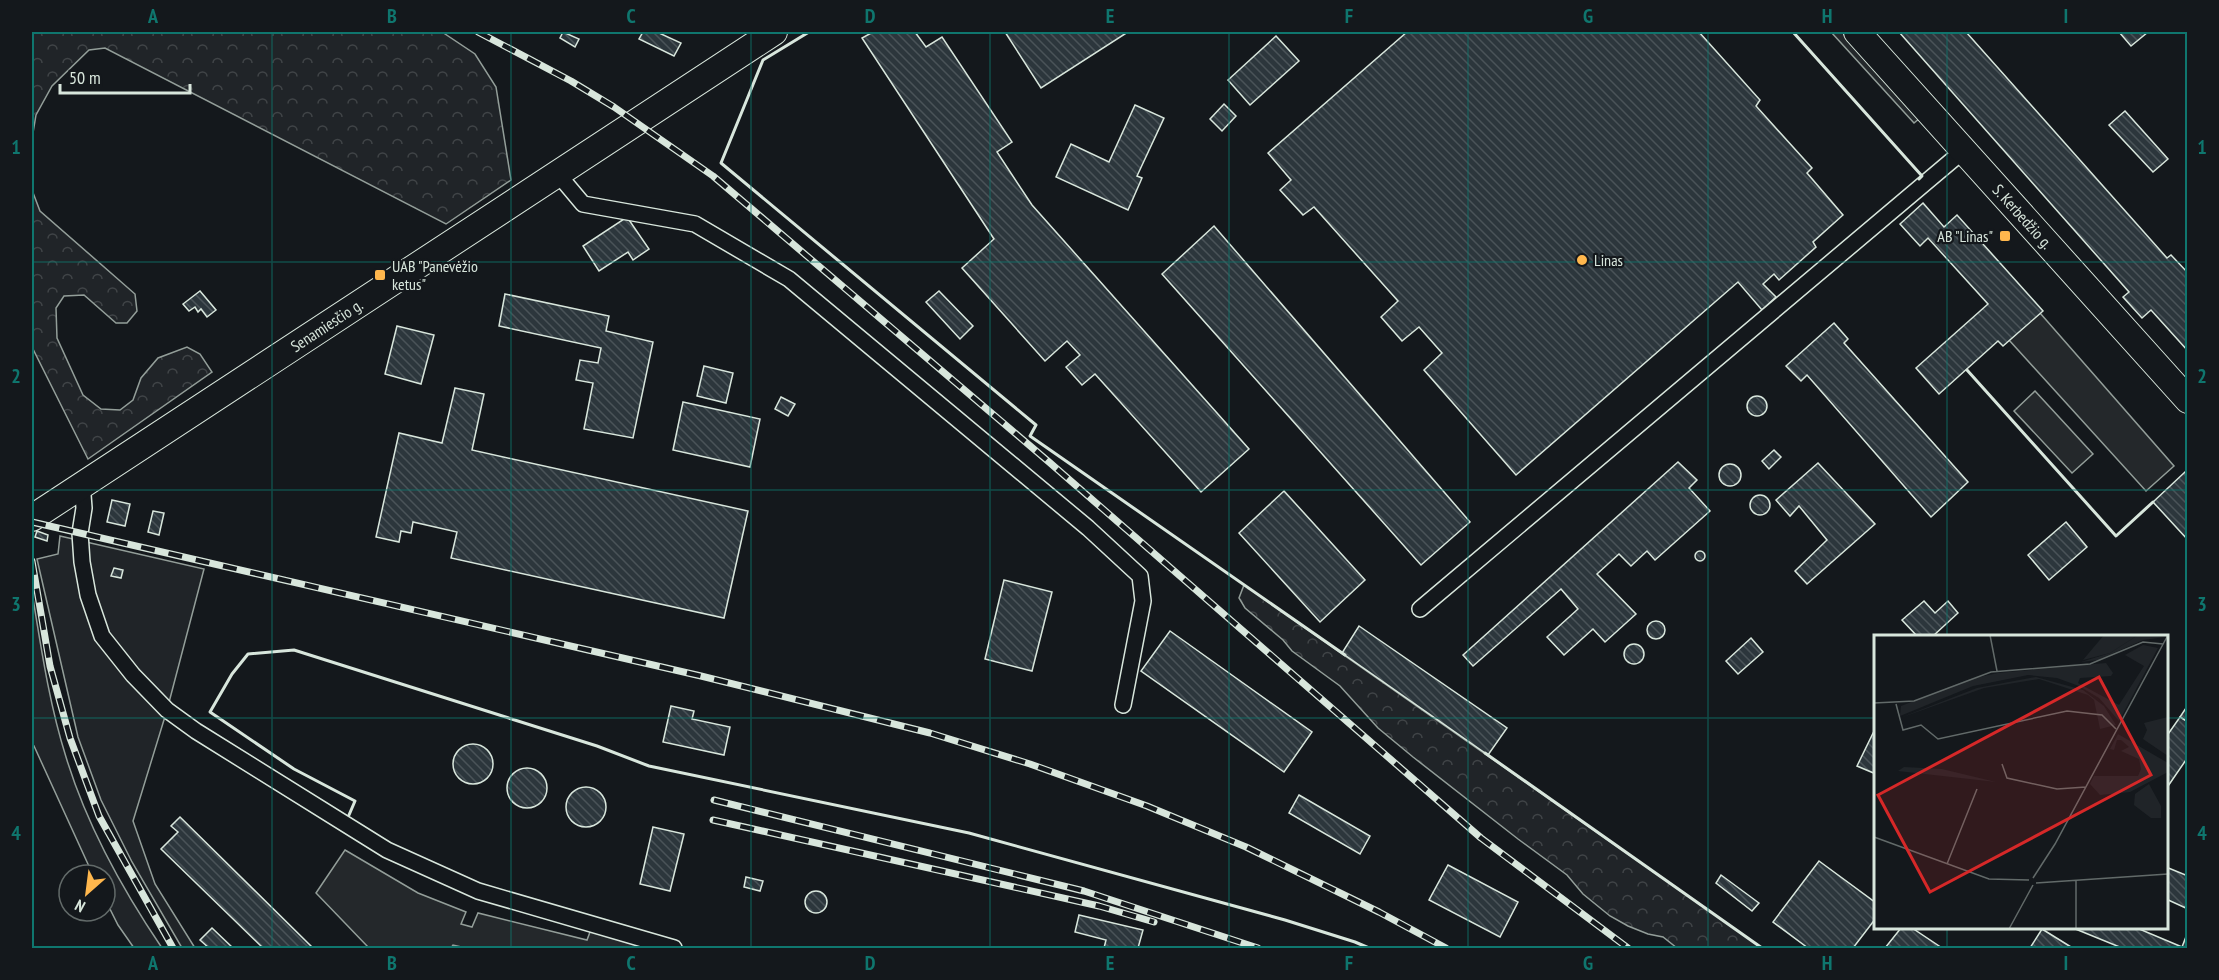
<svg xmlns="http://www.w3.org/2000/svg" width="2219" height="980" font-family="'PT Sans Narrow',sans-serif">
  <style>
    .grass { fill: #202428; stroke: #939e99; stroke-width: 1.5 }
    .forest { fill: url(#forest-crowns); stroke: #939e99; stroke-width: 1.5 }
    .parking { fill: #24282b; stroke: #939e99; stroke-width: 1.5 }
    .building { fill: url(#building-back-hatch); stroke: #d8e6dc; stroke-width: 1.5 }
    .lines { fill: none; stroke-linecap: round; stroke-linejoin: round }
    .minor-casing { stroke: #d8e6dc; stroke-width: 18 }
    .primary-casing { stroke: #d8e6dc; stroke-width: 28 }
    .minor { stroke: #14181c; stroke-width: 15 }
    .primary { stroke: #14181c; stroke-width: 26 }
    .rail-casing { stroke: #d8e6dc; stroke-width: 7 }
    .rail { stroke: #14181c; stroke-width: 4.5; stroke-dasharray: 14; stroke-linecap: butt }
    .wall { stroke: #d8e6dc; stroke-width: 3 }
    .grid { fill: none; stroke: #0f766e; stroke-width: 1.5; stroke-opacity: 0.55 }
    .poi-dot { fill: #ffb74d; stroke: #14181c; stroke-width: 2 }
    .labels { text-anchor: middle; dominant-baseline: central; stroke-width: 4.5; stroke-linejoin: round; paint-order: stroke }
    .street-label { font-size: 16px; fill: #d8e6dc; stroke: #14181c }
    .poi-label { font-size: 16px; fill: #d8e6dc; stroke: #14181c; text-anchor: start }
    .inset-road { fill: none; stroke: #626a69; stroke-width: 1.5 }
    .view { fill: #d62828; fill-opacity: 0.15; stroke: #d62828; stroke-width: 3 }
    .inset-edge { fill: none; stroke: #d8e6dc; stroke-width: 3 }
    .neatline { fill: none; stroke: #0f766e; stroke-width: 2 }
    .grid-label { font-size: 20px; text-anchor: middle; font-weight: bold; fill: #0f766e }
  </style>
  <defs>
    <pattern id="forest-crowns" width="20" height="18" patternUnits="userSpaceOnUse" patternTransform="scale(1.5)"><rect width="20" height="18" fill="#202428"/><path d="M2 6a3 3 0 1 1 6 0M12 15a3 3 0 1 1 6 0" fill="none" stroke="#404447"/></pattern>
    <pattern id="building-back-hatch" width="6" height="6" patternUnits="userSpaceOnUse" patternTransform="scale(1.5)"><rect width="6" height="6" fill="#2c363c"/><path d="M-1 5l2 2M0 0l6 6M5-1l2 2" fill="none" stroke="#4a5358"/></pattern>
  </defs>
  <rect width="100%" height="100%" fill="#14181c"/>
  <g class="grass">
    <polygon points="60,536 204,569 167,710 133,821 155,884 195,948 182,948 132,862 101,800 78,737 37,559 58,554"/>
    <path d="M32 592C41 647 49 703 66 757 86 823 124 892 162 948H134L118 925 105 899V875H93L34 746 32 747Z"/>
  </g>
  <g class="forest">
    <polygon points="32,32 442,32 475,54 496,87 511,180 446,224 105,48 89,50 52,86 36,115 32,139"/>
    <polygon points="32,190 40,211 135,294 137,311 127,323 116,323 84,295 64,296 56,308 57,338 83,395 101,409 120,410 133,400 141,378 158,358 187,347 200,354 212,372 88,459 32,347"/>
    <polygon points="1244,585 1762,948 1677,948 1663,937 1648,934 1628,926 1610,916 1583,894 1567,875 1518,839 1413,757 1378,728 1340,686 1292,651 1283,640 1245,608 1239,598"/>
  </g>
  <g class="parking">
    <polygon points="1831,32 1842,32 1920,118 1914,123"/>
    <polygon points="2040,313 2174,466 2146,491 2009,340"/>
    <polygon points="2035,391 2093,454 2072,473 2014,411"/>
    <polygon points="345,850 418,893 466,912 461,924 472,927 478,913 587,940 593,924 674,948 462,948 462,947 453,945 451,948 369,948 316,893"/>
  </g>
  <g class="building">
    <polygon points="563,32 579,39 575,47 560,38"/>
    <polygon points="643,32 657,32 681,43 674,56 639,39"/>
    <polygon points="873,32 915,32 926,47 942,37 1012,142 997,152 1032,205 1249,449 1201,492 1095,374 1082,385 1066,367 1080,355 1067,341 1045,361 962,268 994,239 862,38"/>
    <polygon points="1005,32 1128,32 1041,88"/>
    <polygon points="1407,32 1690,32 1692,33 1699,32 1760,100 1756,106 1812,168 1807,173 1843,215 1813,242 1816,247 1779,280 1774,274 1763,284 1776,297 1762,310 1738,282 1516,475 1424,370 1442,353 1419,327 1402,341 1381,317 1398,301 1314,207 1303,215 1280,190 1291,180 1268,153"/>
    <polygon points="1899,32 1966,32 2167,258 2171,255 2188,273 2188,351 2151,310 2142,318 2123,297 2129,292"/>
    <polygon points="2119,32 2148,32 2131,46"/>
    <polygon points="1276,36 1299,61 1250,105 1228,80"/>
    <polygon points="1224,104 1236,116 1222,131 1210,119"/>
    <polygon points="1135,105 1164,118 1137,176 1142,178 1128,210 1056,177 1071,144 1109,162"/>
    <polygon points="2125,111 2168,159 2153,172 2109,125"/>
    <polygon points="1923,203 1944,227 1957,215 2043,311 2003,346 1998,341 1939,394 1916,368 1988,304 1928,238 1920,246 1900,224"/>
    <polygon points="627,217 649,249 633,260 628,252 599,271 583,246"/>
    <polygon points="1214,226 1470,522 1421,565 1162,274"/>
    <polygon points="200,291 216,310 207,317 201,309 198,312 195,307 189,311 183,304"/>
    <polygon points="939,291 973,326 960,339 926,302"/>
    <polygon points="505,294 609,316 606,331 653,342 633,438 584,429 593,383 576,380 580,360 598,363 601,348 499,326"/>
    <polygon points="1834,323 1848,339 1844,343 1968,482 1931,517 1807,375 1801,381 1786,366"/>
    <polygon points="397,326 434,335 421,384 385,374"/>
    <polygon points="704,366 733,373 726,403 697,396"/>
    <polygon points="455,388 484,394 472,450 748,511 724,618 451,558 457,532 413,522 411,533 401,531 399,542 376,537 399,433 442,443"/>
    <circle cx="1757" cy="406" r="10"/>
    <polygon points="781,397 795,404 788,416 775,409"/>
    <polygon points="683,402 760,419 750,467 673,450"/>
    <polygon points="1774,450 1781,457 1769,469 1762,461"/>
    <polygon points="1678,462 1697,480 1689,488 1710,511 1655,560 1647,551 1631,566 1619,554 1597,574 1636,614 1605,642 1593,629 1564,655 1547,637 1578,609 1561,589 1473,666 1463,655"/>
    <polygon points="1818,463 1875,524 1807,584 1795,571 1827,540 1799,506 1790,516 1776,500"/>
    <circle cx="1730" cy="475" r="11"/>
    <polygon points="2185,472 2188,475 2188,540 2153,502"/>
    <polygon points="1284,491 1365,580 1320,622 1239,533"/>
    <circle cx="1760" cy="505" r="10"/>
    <polygon points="112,500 130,504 125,526 107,522"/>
    <polygon points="153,511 164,513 159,535 148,532"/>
    <polygon points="2066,522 2087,547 2049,580 2028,555"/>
    <polygon points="37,531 48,535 47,541 35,537"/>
    <circle cx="1700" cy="556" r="5"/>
    <polygon points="114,568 123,570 121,578 111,576"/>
    <polygon points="1004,580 1052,592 1032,671 985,659"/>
    <polygon points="1924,601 1935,613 1948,601 1958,613 1933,636 1917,636 1902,620"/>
    <circle cx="1656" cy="630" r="9"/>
    <polygon points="1359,626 1507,728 1488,755 1342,653"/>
    <polygon points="1170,631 1312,732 1284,772 1141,671"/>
    <polygon points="1751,638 1763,652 1738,674 1726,661"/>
    <circle cx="1634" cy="654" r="10"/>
    <polygon points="2188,705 2188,722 2180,717"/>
    <polygon points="671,706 694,711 692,719 730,727 724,755 663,742"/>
    <polygon points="2180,717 2188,722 2188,757 2166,789 2166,737"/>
    <polygon points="1876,727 1876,774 1857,766"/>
    <circle cx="473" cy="764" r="20"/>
    <circle cx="527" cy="788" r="20"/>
    <circle cx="586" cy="807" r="20"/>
    <polygon points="1299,795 1370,836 1360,854 1289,813"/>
    <polygon points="180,817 313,948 263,948 161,849 178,832 171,826"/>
    <polygon points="653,827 684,834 670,891 640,884"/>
    <polygon points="1819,861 1876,903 1876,918 1853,948 1808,948 1773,922"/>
    <polygon points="1448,865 1518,902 1500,937 1429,900"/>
    <polygon points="2166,867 2188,876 2188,909 2166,899"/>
    <polygon points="1721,875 1759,903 1752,911 1716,883"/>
    <polygon points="746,877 763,881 760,891 744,887"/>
    <circle cx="816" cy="902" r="11"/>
    <polygon points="1079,915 1143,930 1138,948 1104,948 1106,940 1075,932"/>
    <polygon points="212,928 233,948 209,948 200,940"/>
    <polygon points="1901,928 1912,928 1942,948 1885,948"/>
    <polygon points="2073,928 2137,928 2182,947 2122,948"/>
    <polygon points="2042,929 2071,947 2070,948 2030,948"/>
    <polygon points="2187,934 2188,948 2181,948 2182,947"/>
  </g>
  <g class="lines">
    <g class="minor-casing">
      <g id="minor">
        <polyline points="557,173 583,204 695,224 789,279 1088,528 1140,576 1143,601 1123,705"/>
        <polyline points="79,487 83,495 84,508 80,533 82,562 88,595 102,636 133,675 167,710 196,731 387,850 478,891 674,948"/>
        <polyline points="1420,609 1963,151"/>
      </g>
    </g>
    <g class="primary-casing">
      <g id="primary">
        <path id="s1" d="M1857 32 2188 400"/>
        <path id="s2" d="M32 518 774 32"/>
      </g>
    </g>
    <use href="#minor" class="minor"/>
    <use href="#primary" class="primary"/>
    <g class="rail-casing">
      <g id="rail">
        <polyline points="478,32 571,81 614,107 713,176 1049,462 1481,838 1628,948"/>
        <polyline points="32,522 701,676 930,733 1030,764 1147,806 1246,847 1379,912 1446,948"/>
        <polyline points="32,561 50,666 70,738 99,816 173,948"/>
        <polyline points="714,800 1084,891 1258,948"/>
        <polyline points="713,820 1099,906 1154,922"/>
      </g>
    </g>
    <use href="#rail" class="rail"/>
    <g class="wall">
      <polyline points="809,32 763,60 721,163 1036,425 1030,436 1345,655"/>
      <polyline points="1793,32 1922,176 1919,179"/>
      <polyline points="1967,370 2116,536 2153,502"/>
      <polyline points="1485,753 1762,948"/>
      <polyline points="349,815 355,801 294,769 210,712 232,674 248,654 294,650 597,746 649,766 969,833 1285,920 1355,942 1369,948"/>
    </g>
  </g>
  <path class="grid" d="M272 32V948M511 32V948M751 32V948M990 32V948M1229 32V948M1468 32V948M1708 32V948M1947 32V636M32 262H2188M32 490H2188M32 718H1876M2166 718H2188M1947 928V948"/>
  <g class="poi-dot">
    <rect x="1999" y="230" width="12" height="12" rx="3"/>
    <circle cx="1582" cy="260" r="6"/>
    <rect x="374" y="269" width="12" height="12" rx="3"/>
  </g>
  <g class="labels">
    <g class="street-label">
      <text stroke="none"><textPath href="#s1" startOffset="248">S. Kerbedžio g.</textPath></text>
      <text stroke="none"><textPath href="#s2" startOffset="352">Senamiesčio g.</textPath></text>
    </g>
    <g class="poi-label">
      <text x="1993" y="236" text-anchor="end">AB "Linas"</text>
      <text x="1594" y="260">Linas</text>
      <text x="392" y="266">UAB "Panevėžio<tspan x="392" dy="18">ketus"</tspan></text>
    </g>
  </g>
  <g transform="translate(1874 635)">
    <rect width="294" height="294" fill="#14181c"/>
    <path d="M264 0 291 2 269 5 224 25 207 27 236 18ZM269 10 284 13 245 86 225 63 205 51 183 43 154 40 99 51 26 81 27 71 96 44 124 38 232 28 239 38 237 41 206 43 204 48 245 70 270 31 251 20ZM162 42 209 55 230 71 242 90 226 94 220 65 214 60 165 44 110 53 26 83 103 53ZM275 149 287 171V183H277L260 170 261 159Z" fill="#202428"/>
    <path d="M230 0H264L236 18 209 25ZM294 82V121L269 104 273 95 270 88ZM244 99 294 128V137L256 157 226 160 216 149 220 141H264L267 134 265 124 247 116 255 112 247 105H243L240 115 236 114ZM30 132 68 134 122 147 24 136Z" fill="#202428"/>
    <path class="inset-road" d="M116 0 123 36M0 68 40 66 117 37 216 29 269 7 289 9M22 69 29 95 47 90 64 104 193 76 228 80 242 94M128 129 133 143 183 154 212 152M0 202 115 244 155 245M73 229 103 154M159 243 181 209 294 0M202 245V294M162 248 294 239M135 294 159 250"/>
    <path class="view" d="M225 42 277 140 56 257 4 160Z"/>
    <rect width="294" height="294" class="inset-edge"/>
  </g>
  <rect width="2219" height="980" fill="none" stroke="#14181c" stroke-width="66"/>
  <g transform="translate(87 893) rotate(208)"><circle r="28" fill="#14181c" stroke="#626a69" stroke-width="1.5"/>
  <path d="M0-4.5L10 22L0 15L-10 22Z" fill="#ffb74d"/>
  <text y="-9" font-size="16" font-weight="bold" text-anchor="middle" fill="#d8e6dc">N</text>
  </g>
  <path d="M60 84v9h130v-9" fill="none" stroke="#d8e6dc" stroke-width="3"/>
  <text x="69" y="84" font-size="18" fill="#d8e6dc" stroke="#14181c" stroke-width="4.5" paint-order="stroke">50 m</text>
  <rect x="33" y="33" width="2153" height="914" class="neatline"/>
  <g class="grid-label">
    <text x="153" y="23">A</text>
    <text x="392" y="23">B</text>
    <text x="631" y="23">C</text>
    <text x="870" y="23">D</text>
    <text x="1110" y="23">E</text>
    <text x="1349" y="23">F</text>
    <text x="1588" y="23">G</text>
    <text x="1827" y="23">H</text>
    <text x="2066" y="23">I</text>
    <text x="16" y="154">1</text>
    <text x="2202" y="154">1</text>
    <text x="16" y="383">2</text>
    <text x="2202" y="383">2</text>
    <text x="16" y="611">3</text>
    <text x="2202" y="611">3</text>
    <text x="16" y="840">4</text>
    <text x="2202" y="840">4</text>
    <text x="153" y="970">A</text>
    <text x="392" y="970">B</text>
    <text x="631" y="970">C</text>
    <text x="870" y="970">D</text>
    <text x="1110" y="970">E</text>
    <text x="1349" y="970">F</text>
    <text x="1588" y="970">G</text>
    <text x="1827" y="970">H</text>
    <text x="2066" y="970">I</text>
  </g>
</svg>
